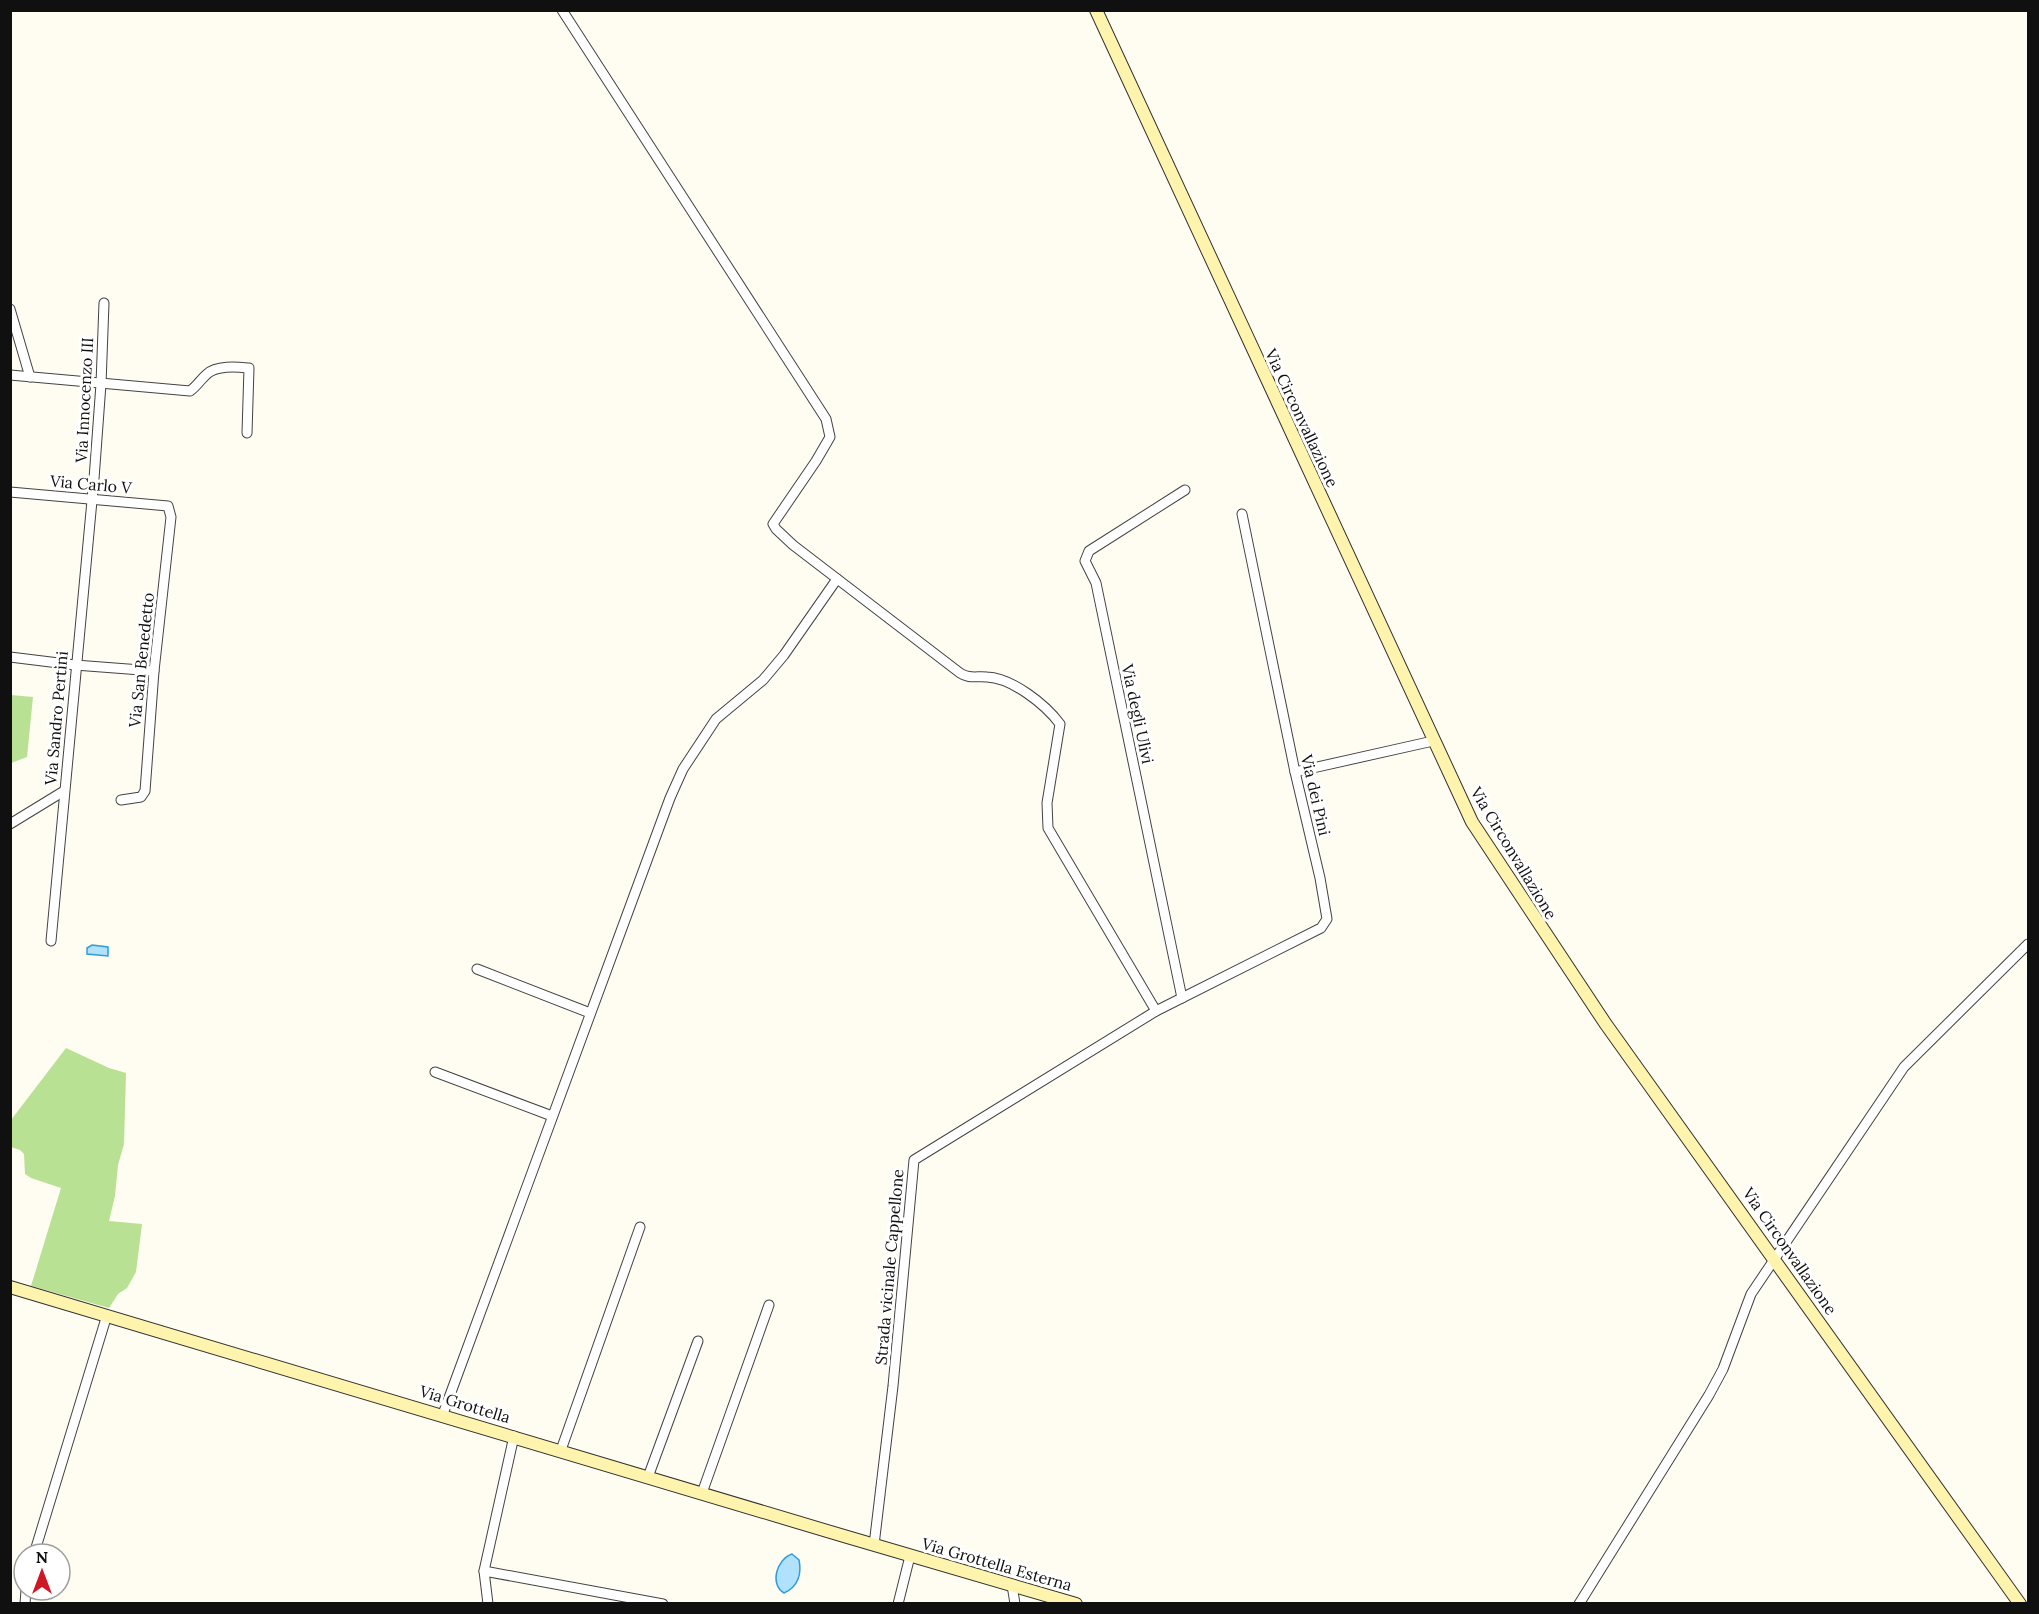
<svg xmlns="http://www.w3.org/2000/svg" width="2039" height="1614" font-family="Lora,serif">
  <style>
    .forest { fill: #b9e194 }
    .water { fill: #b1e2fd; stroke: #309cdc; stroke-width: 1.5 }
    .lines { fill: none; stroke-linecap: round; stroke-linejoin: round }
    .street-casing { stroke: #434343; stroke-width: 11 }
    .secondary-casing { stroke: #323232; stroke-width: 14 }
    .street { stroke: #fff; stroke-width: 9 }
    .secondary { stroke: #fff4ad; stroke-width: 12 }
    .labels { text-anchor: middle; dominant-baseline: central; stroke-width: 6; stroke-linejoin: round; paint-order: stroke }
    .street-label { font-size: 16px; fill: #101010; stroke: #fff }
  </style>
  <rect width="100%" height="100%" fill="#fffcf2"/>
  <g class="forest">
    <polygon points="11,695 33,697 27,757 11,763"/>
    <polygon points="66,1048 109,1068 126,1073 124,1144 118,1165 115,1196 109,1221 142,1224 136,1272 127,1288 118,1294 109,1308 31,1286 61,1188 31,1178 25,1174 24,1154 20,1150 11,1147 11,1120"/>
  </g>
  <g class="water">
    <polygon points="92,945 108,947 108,956 87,954 87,948"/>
    <path d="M792 1554 799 1560C802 1574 798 1587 784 1593 769 1584 777 1559 792 1554Z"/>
  </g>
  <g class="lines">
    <g class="street-casing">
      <g id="street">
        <path d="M562 10 826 419 830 437 816 461 773 524 776 529 793 545 960 673C969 679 976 676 987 677 1012 678 1045 704 1060 724L1047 803 1048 828 1156 1011"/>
        <polyline points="10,309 30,377"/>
        <path d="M10 375 190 391C197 386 201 379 207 374 217 365 237 367 249 368L247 433"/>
        <polyline points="10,492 168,506 171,517 154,671 145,791 141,797 121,800"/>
        <polyline points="10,657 75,665 154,671"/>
        <polyline points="1295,772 1433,741"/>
        <polyline points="10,824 64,791"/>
        <polyline points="51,941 94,479 101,384 104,303"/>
        <polyline points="477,969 590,1013"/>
        <polyline points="1182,998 1096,583 1085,561 1089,551 1185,490"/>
        <polyline points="435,1072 552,1116"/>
        <polyline points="443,1414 670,798 683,769 716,719 763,680 784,655 837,579"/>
        <polyline points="561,1450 640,1227"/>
        <polyline points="648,1477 698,1341"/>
        <polyline points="702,1493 769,1305"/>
        <polyline points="874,1545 893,1386 914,1160 1156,1011 1321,928 1327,919 1320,878 1295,772 1242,514"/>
        <polyline points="34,1554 107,1315"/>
        <polyline points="484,1571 663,1604"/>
        <polyline points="1012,1585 1015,1604"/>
        <polyline points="25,1604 26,1590"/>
        <polyline points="488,1604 484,1571 514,1436"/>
        <polyline points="898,1604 910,1556"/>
        <polyline points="1579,1604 1709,1395 1723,1369 1751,1294 1904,1067 2028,944"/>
      </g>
    </g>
    <g class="secondary-casing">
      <g id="secondary">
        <polyline points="1096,10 1472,822 1605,1023 2020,1604"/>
        <path d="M10 1287C366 1392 720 1501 1076 1604"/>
      </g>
    </g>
    <use href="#street" class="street"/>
    <use href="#secondary" class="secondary"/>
  </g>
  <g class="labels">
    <g class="street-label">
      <text transform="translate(84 400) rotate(-87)">Via Innocenzo III</text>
      <text transform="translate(1302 418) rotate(65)">Via Circonvallazione</text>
      <text transform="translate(91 484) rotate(5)">Via Carlo V</text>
      <text transform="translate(141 660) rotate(-84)">Via San Benedetto</text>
      <text transform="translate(1138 714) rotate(78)">Via degli Ulivi</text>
      <text transform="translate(56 718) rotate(-85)">Via Sandro Pertini</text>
      <text transform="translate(1316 795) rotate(77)">Via dei Pini</text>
      <text transform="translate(1514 853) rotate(59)">Via Circonvallazione</text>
      <text transform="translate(1790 1251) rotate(55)">Via Circonvallazione</text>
      <text transform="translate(889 1267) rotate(-85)">Strada vicinale Cappellone</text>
      <text transform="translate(465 1404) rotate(17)">Via Grottella</text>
      <text transform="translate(997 1564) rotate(16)">Via Grottella Esterna</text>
    </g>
  </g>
  <rect width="2039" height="1614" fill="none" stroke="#101010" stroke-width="24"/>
  <g transform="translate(42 1572)"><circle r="28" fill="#ffffff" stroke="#9f9f9f" stroke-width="1.5"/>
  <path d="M0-4.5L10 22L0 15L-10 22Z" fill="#d01725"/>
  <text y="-9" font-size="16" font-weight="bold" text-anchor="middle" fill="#101010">N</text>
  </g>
</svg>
